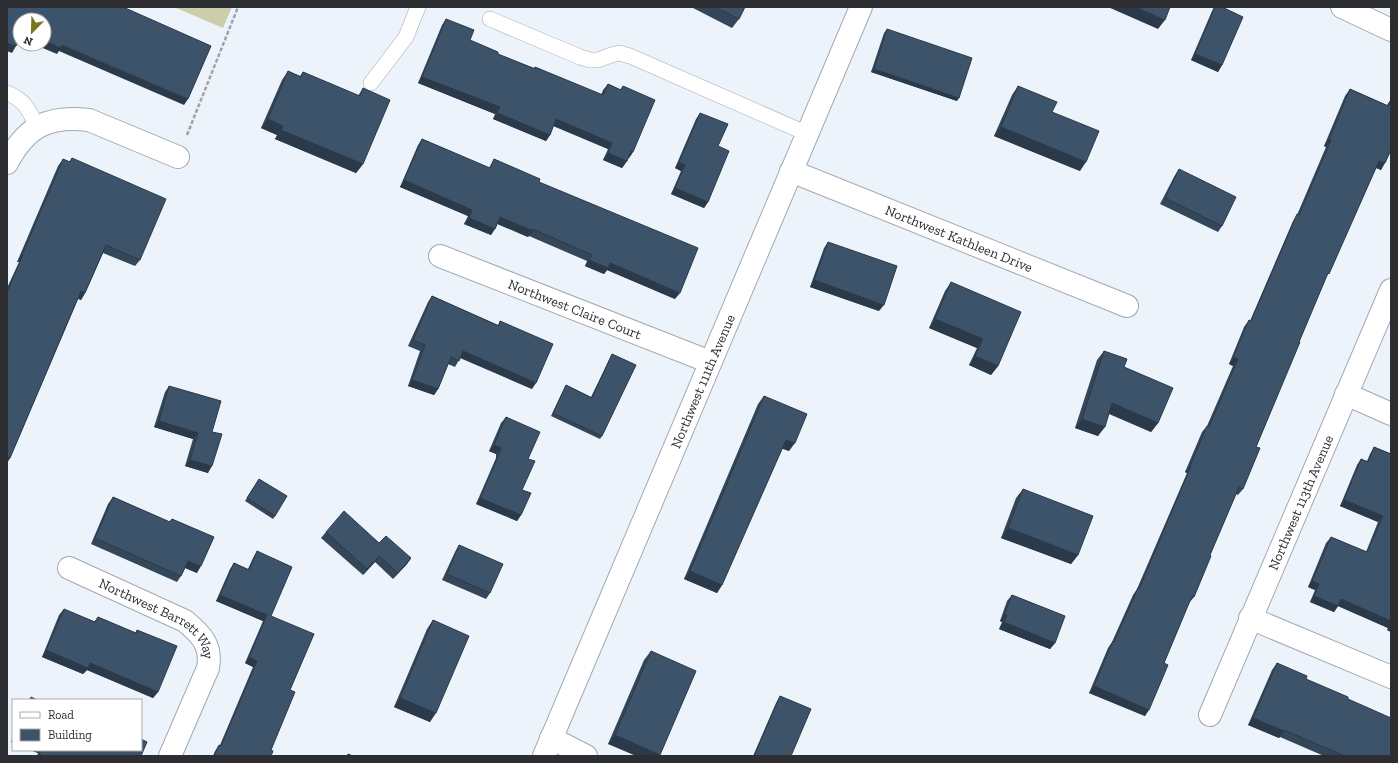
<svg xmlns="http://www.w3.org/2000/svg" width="1398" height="763" font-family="'Zilla Slab',serif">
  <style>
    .green { fill: #cbcdab }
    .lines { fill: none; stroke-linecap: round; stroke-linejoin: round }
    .service-casing { stroke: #a3a9b0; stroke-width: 16 }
    .minor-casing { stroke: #a3a9b0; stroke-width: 24 }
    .tertiary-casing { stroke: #a3a9b0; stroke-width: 24 }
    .path { stroke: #9fa4a9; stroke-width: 2.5; stroke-dasharray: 4 2; stroke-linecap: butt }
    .service { stroke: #fff; stroke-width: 15 }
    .minor { stroke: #fff; stroke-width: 22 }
    .tertiary { stroke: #fff; stroke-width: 22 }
    .wall { fill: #34475a }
    .shaded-wall { fill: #2b3a4a }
    .building { fill: #3d5369; stroke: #2b3a4a }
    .labels { text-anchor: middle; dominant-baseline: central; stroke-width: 4; stroke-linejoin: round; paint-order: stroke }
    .street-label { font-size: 14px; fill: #2c2e31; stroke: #fff }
  </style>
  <rect width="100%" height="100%" fill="#ecf3fa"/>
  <polygon class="green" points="174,7 232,7 223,28"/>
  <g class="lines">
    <g class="service-casing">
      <g id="service">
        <polyline points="490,19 580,57 590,60 598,60 611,55 619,53 630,56 808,134"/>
        <polyline points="371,83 406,37 418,7"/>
        <path d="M7 93C25 100 29 110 37 127"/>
      </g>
    </g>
    <g class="minor-casing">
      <g id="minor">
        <path d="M7 163C26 127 48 115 89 120L178 157"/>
        <path id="s1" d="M791 171 1127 306"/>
        <path id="s2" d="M440 256 710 362"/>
        <polyline points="1346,394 1391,414"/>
        <path id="s3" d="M69 568 185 621C202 635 212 646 208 668L170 756"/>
        <polyline points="1250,618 1391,677"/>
        <path id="s4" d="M1210 715 1391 290"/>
        <polyline points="551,738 586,756"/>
      </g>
    </g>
    <g class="tertiary-casing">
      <g id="tertiary">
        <polyline points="1342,7 1391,30"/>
        <path id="s5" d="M544 756 861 7"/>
      </g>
    </g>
    <polyline class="path" points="187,135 238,7"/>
    <use href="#service" class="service"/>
    <use href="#minor" class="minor"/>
    <use href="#tertiary" class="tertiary"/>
  </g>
  <g class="wall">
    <polygon points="694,7 745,7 739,19 732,28 693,8"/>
    <polygon points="1214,7 1222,7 1222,65 1218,72 1191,60 1212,11"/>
    <polygon points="446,19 470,40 498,54 534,68 535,67 601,95 603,90 608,84 620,90 623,86 633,152 629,158 628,158 627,161 622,168 603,160 608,149 553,126 550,135 546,141 493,119 495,114 418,83 442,25"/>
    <polygon points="887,29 957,101 871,72 884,33"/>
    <polygon points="288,71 300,76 303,72 358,96 363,88 363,164 356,173 275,139 277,135 261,128 282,80"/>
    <polygon points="1018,86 1052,112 1080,171 994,136 1012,95"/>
    <polygon points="1350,89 1387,105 1391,99 1391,150 1381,170 1376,168 1325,280 1299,342 1256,447 1243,489 1238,495 1236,494 1210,555 1194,597 1189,603 1164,663 1145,716 1089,693 1108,648 1112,642 1133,595 1137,589 1187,473 1185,472 1202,432 1207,426 1233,366 1229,364 1244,327 1249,320 1250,321 1293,221 1297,215 1326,147 1324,146 1345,96"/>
    <polygon points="700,113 718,146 708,202 704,208 671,194 681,171 675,168 696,119"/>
    <polygon points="422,139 489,168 494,159 539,182 675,299 607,270 604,274 585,266 587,261 529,236 528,237 497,224 491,235 464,224 468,216 400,187 418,145"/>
    <polygon points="72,158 140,260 135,266 103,253 85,293 81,300 78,299 10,458 7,463 7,288 19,262 17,262 58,166 63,159 69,162"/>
    <polygon points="1179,169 1222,226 1218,232 1160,204 1175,175"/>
    <polygon points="828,242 879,311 810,287 824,248"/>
    <polygon points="951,282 998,366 991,375 969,365 977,348 929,328 945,291"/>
    <polygon points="432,296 498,325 500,321 532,389 460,358 455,367 448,364 438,389 434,395 408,386 420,351 408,346 428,302"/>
    <polygon points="1104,351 1124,367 1158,423 1151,432 1109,414 1098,436 1075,428 1097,360"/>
    <polygon points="612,354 602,436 600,439 551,416 564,389 566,385 591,397 610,358"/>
    <polygon points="169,386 212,432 208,473 185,466 193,439 154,427 165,392"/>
    <polygon points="764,396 789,451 782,448 722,585 717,593 684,579 758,404"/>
    <polygon points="506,417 528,459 522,490 521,515 517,521 476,504 496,458 496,454 489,451 501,423"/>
    <polygon points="1374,447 1391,454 1391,632 1387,630 1388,628 1338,606 1334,612 1310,602 1315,590 1308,587 1326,543 1331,537 1366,552 1378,522 1340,506 1357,465 1361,459 1367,461 1370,454"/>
    <polygon points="259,479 275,516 273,519 245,501"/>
    <polygon points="1023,489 1078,555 1071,564 1001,538 1016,498"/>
    <polygon points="113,497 169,522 172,519 197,573 185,568 181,576 177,582 91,544 108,504"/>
    <polygon points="326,532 379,543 411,558 407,564 393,579 375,562 363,575 321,538"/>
    <polygon points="459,545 490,593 486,599 442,580 455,552"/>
    <polygon points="257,551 271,616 290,690 271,750 271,756 213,756 215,751 219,745 220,745 253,667 245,663 263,621 216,601 230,569 234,563 248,569 253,558"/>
    <polygon points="1012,595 1055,643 1050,649 999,629 1002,622 1000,621 1007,601"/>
    <polygon points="64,609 94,622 98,617 135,633 137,630 158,692 153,698 87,670 83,674 42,657 59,615"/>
    <polygon points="433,620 430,722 394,707 427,629"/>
    <polygon points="651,651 659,756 608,744 644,660"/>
    <polygon points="1277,663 1306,679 1348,699 1391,756 1324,756 1280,737 1279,738 1248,725 1272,670"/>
    <polygon points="780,696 791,756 753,756 776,703"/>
    <polygon points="30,750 141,750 141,756 37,756 38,753"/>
  </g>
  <g class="shaded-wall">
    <polygon points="1108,7 1136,7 1165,20 1158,29"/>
    <polygon points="44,41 62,45 188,99 184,105 59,51 57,54 33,44 44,44"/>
    <polygon points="7,43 16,46 12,53 7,51"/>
    <polygon points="1195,54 1222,65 1218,72 1191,60"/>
    <polygon points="874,69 959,98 957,101 871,72"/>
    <polygon points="422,77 500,107 495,114 418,83"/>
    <polygon points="497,113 550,135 546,141 493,119"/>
    <polygon points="268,119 283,126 277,135 261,128"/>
    <polygon points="556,119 612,143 608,149 552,125"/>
    <polygon points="1001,127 1086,162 1080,171 994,136"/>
    <polygon points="281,130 363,164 356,173 275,139"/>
    <polygon points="1329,139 1331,140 1326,147 1324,146"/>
    <polygon points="631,151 633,152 629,158 627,157"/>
    <polygon points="608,153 627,161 622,168 603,160"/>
    <polygon points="1379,161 1385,163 1381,170 1374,167"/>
    <polygon points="679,162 685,165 681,171 675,168"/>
    <polygon points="404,180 472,210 468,216 400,187"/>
    <polygon points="675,188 708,202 704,208 671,194"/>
    <polygon points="500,217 533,231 528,237 496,223"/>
    <polygon points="469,218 495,229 491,235 464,224"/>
    <polygon points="22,255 23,255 19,262 17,262"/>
    <polygon points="589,260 610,263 680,293 675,299 607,270 604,274 585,266"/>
    <polygon points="814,280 884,305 879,311 810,287"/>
    <polygon points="81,291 85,293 81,300 77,298"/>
    <polygon points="935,319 983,339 977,348 929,328"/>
    <polygon points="463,351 536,383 532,389 459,357"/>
    <polygon points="975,356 998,366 991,375 969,365"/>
    <polygon points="1233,357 1238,359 1233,366 1229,364"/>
    <polygon points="412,380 438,389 434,395 408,386"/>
    <polygon points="1112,403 1158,423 1151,432 1106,412"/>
    <polygon points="1082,419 1105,427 1098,436 1075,428"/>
    <polygon points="159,421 198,433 193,439 154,427"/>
    <polygon points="786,440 795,443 789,451 780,448"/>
    <polygon points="494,445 501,448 496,454 489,451"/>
    <polygon points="7,457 10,458 7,463"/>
    <polygon points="190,460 212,466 208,473 185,466"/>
    <polygon points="1190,466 1191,466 1187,473 1185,472"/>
    <polygon points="480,498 521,515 517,521 476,504"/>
    <polygon points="1344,500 1383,516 1378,522 1340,506"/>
    <polygon points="1008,528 1078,555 1071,564 1001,538"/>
    <polygon points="379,556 375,562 363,575 367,569"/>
    <polygon points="411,558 407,564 393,579 398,573"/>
    <polygon points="188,561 201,566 197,573 183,567"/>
    <polygon points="690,571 722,585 717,593 684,579"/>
    <polygon points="1312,581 1319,584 1315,590 1308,587"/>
    <polygon points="220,595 267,615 263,621 216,601"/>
    <polygon points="1314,596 1341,599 1391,621 1391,624 1388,628 1338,606 1334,612 1310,602"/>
    <polygon points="1004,615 1007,615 1002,622 1000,621"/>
    <polygon points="1004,622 1055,643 1050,649 999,629"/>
    <polygon points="1391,625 1391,632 1387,630"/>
    <polygon points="46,650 90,663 158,692 153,698 87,670 83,674 42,657"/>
    <polygon points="249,657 257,661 253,667 245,663"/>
    <polygon points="1094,686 1149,710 1145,716 1089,693"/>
    <polygon points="400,698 436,713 430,722 394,707"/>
    <polygon points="1253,718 1284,731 1279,738 1248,725"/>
    <polygon points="615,735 660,755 659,756 636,756 608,744"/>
    <polygon points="13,738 13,743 11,742"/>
    <polygon points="30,750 40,750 38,753"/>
  </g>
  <g class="building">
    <polygon points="7,7 123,7 211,46 188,99 62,45 61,48 44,41 44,20 20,20 20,37 16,46 7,43"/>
    <polygon points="715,7 745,7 739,19"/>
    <polygon points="1136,7 1170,7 1165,20"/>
    <polygon points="1215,7 1222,7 1243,17 1222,65 1195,54"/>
    <polygon points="446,19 474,30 470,40 498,52 498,54 535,69 535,67 603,95 608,84 621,90 623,86 655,100 633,152 631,151 627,161 608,153 612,143 556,119 550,135 497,113 500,107 422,77"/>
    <polygon points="887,29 972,58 959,98 874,69"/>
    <polygon points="288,71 301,77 303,72 360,96 363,88 390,100 363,164 281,130 283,126 268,119"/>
    <polygon points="1018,86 1057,102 1052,112 1099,131 1086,162 1001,127"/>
    <polygon points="1350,89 1388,106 1391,100 1391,150 1385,163 1379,161 1329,274 1328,273 1299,342 1300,342 1256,447 1260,448 1243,489 1239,487 1210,555 1211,556 1194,597 1192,596 1164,663 1168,665 1149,710 1094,686 1113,641 1114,642 1138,588 1139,589 1191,466 1190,466 1207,426 1209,427 1238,359 1233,357 1249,320 1251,321 1297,214 1299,215 1331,140 1329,139"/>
    <polygon points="700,113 728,124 718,146 729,151 708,202 675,188 685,165 679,162"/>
    <polygon points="422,139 490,168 494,159 540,179 539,182 698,248 680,293 610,263 608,268 589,260 592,255 533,229 533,231 500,217 495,229 469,218 472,210 404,180"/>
    <polygon points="72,158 166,199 140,260 106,245 85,293 81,291 10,458 7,457 7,292 23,255 22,255 63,159 70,162"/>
    <polygon points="1179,169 1236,197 1222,226 1165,198"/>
    <polygon points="828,242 897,266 884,305 814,280"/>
    <polygon points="951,282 1021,312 998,366 975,356 983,339 935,319"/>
    <polygon points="432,296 499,326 500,321 553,344 536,383 463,351 459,361 451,357 438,389 412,380 425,345 413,340"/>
    <polygon points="1104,351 1127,359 1124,367 1173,388 1158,423 1112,403 1105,427 1082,419"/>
    <polygon points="612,354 636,365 602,436 553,413 566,385 592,398"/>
    <polygon points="169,386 221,401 212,432 222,434 212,466 190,460 198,433 159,421"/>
    <polygon points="764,396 807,414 795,443 786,440 722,585 690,571"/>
    <polygon points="506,417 540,432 528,459 535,461 522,490 531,493 521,515 480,498 500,452 501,448 494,445"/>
    <polygon points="1374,447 1391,454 1391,621 1341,599 1338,606 1314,596 1319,584 1312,581 1331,537 1367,552 1383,516 1344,500 1361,459 1368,462"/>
    <polygon points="259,479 287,496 275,516 247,498"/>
    <polygon points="1023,489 1093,516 1078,555 1008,528"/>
    <polygon points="113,497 170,522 172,519 214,537 201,566 188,561 181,576 95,538"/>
    <polygon points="344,511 379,543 386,536 411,558 398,573 379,556 367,569 326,532"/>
    <polygon points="459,545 503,564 490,593 447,574"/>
    <polygon points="257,551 292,567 271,616 314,634 290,690 295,692 271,750 273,751 271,756 214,756 219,745 221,746 257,661 249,657 267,615 220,595 234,563 249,570"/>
    <polygon points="1012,595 1065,616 1055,643 1004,622 1007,615 1004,615"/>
    <polygon points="64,609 95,622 98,617 136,633 137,630 177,646 158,692 90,663 88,668 46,650"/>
    <polygon points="433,620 469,636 436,713 400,698"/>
    <polygon points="651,651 696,671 660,755 615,735"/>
    <polygon points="1277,663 1307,676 1306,679 1348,697 1348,699 1391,718 1391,756 1345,756 1284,730 1284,731 1253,718"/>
    <polygon points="780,696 811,709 791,756 754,756"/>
    <polygon points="31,697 37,700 30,700"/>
    <polygon points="141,739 147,742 141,756 43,756 39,754 41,750 141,750"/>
    <polygon points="348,754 353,756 347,756"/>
  </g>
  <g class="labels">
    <g class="street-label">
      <text stroke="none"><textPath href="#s1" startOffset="181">Northwest Kathleen Drive</textPath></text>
      <text stroke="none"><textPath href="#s2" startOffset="145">Northwest Claire Court</textPath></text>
      <text stroke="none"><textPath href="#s5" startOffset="407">Northwest 111th Avenue</textPath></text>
      <text stroke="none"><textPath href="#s4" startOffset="231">Northwest 113th Avenue</textPath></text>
      <text stroke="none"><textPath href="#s3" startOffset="104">Northwest Barrett Way</textPath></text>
    </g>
  </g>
  <rect width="1398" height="763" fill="none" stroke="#2c2e31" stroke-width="16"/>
  <rect x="12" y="699" width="130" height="52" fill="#ffffff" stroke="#ababad"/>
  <rect x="20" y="712" width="20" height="6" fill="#ffffff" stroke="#ababad"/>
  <text x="48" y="719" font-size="12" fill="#2c2e31">Road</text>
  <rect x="20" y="729" width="20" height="12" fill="#3d5369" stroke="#ababad"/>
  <text x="48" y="739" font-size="12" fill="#2c2e31">Building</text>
  <g transform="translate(32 32) rotate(203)"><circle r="19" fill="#ffffff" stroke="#ababad"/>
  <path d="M0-3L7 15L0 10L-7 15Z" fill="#77771d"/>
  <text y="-6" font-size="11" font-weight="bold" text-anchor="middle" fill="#2c2e31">N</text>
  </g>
</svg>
